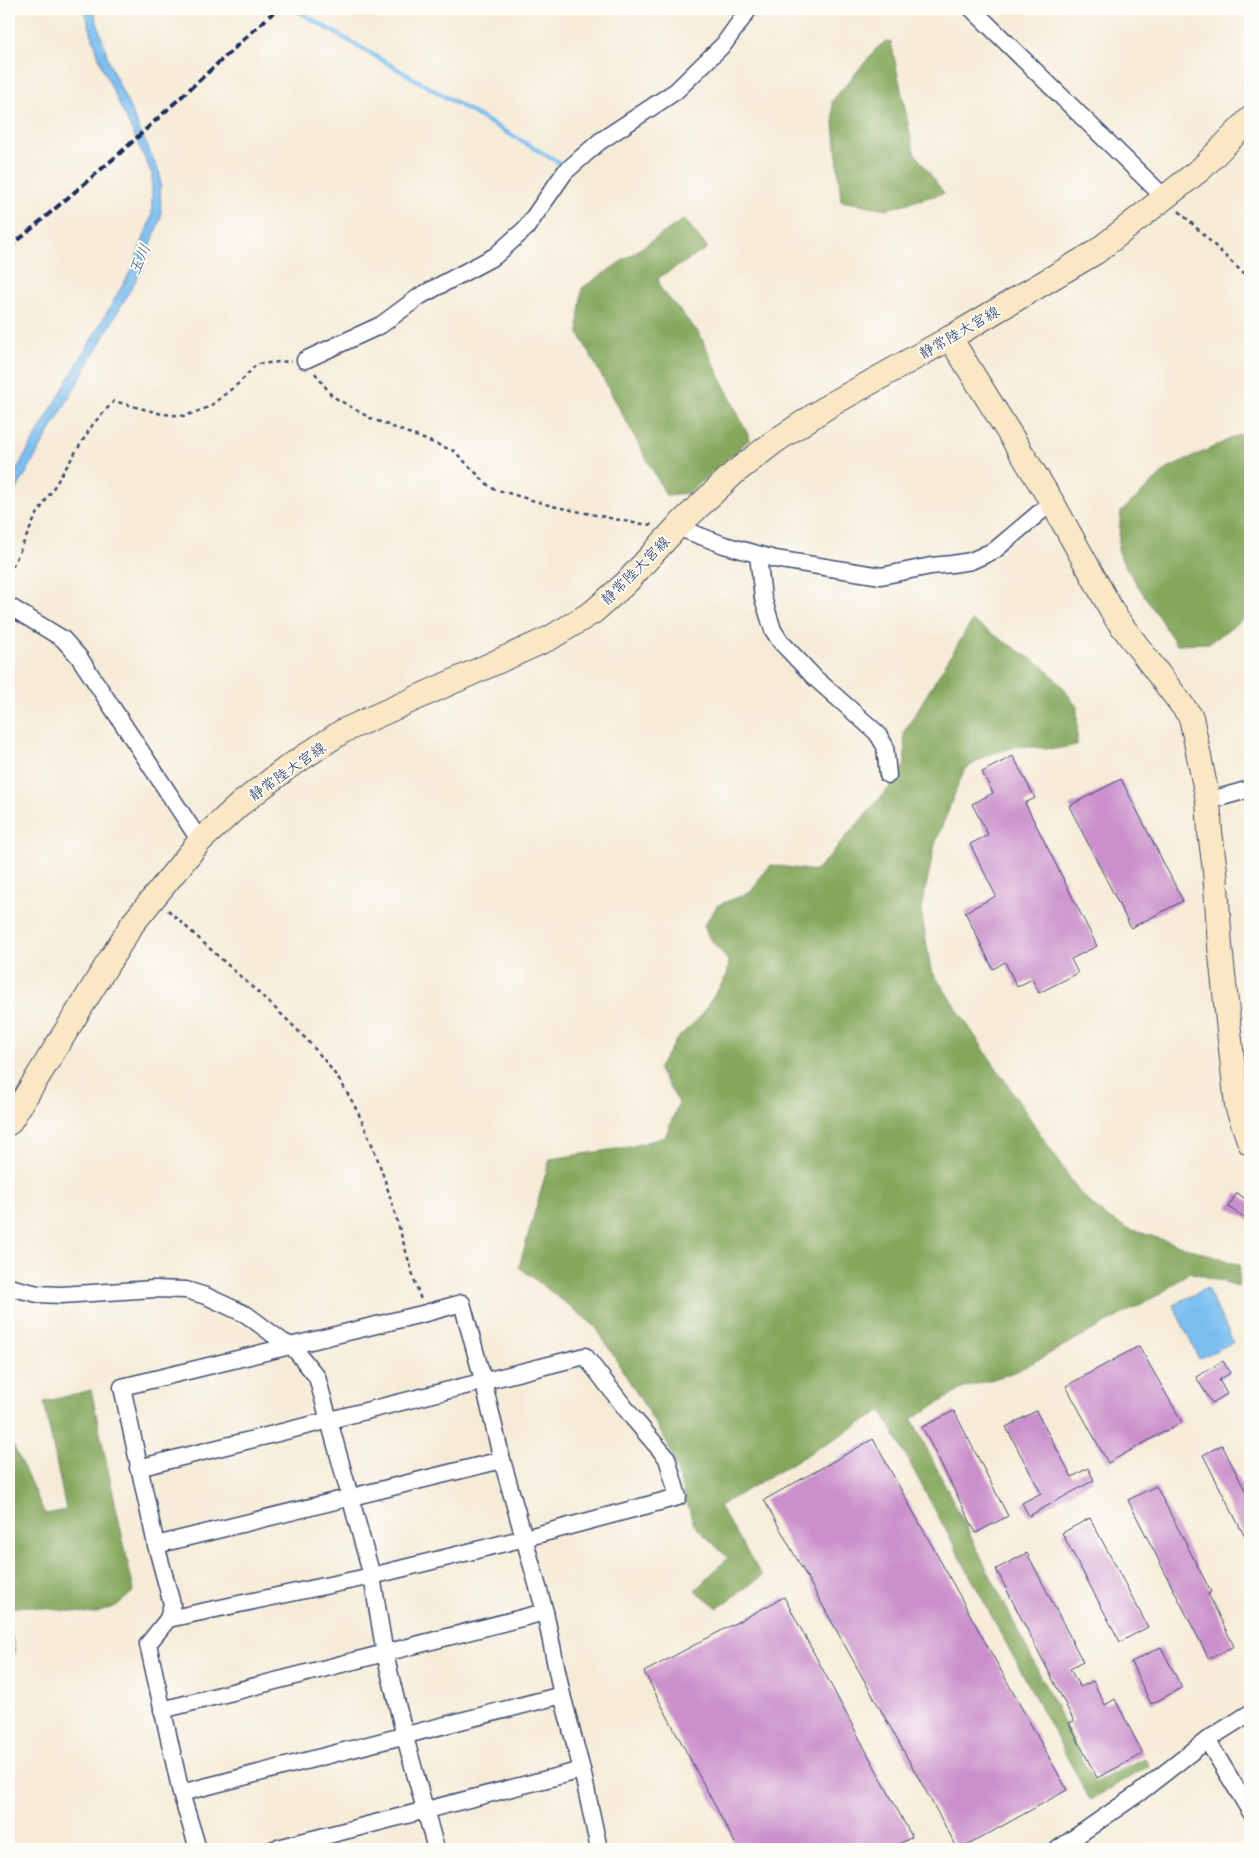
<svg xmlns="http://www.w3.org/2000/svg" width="1259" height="1858" font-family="'Patrick Hand','Klee One',sans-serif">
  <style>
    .forest { fill: #84a75c; stroke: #506b5d }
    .water { fill: #7abef0; stroke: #4a76a7 }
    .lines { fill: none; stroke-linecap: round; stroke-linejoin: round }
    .stream { stroke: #7abef0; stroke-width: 4.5 }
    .building { fill: #ca90cb }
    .street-casing { stroke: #3c4b70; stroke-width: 19 }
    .secondary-casing { stroke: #3c4b70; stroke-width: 26 }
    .path { stroke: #3c4b70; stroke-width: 2.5; stroke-dasharray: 4 4; stroke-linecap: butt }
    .street { stroke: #fff; stroke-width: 16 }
    .secondary { stroke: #fae7c3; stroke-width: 24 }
    .rail { stroke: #1b2f5e; stroke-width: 4; stroke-dasharray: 8 4; stroke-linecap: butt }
    .labels { text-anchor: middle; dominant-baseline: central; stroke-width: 4; stroke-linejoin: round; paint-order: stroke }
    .street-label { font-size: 15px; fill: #1b2f5e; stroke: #fdfcf7 }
    .water-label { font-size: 16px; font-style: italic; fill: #385a8a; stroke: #fdfcf7 }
  </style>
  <rect width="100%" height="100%" fill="#fdfcf7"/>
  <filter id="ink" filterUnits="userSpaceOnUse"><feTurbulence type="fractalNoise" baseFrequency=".02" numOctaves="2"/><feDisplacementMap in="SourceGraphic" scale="10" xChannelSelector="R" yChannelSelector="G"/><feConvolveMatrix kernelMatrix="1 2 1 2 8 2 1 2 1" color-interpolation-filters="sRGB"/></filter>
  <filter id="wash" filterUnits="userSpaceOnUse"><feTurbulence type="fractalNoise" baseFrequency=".0096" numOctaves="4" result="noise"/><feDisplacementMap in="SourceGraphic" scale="20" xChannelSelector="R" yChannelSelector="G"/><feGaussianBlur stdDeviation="1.12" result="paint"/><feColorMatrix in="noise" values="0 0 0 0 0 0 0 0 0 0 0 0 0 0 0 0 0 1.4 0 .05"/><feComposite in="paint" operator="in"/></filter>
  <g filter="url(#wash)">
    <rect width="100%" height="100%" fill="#f6ebd7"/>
    <g class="forest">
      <polygon points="885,42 891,42 914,152 944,193 887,209 841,201 832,101 877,48"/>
      <polygon points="684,219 708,248 658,278 661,289 699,333 750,439 688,493 666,495 579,334 578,323 582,288"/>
      <polygon points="1245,432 1250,436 1250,614 1209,643 1176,644 1123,563 1118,549 1121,512 1167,469"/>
      <polygon points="972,621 1044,667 1061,685 1077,707 1077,745 1055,749 1019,746 987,755 964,770 935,844 921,910 931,970 1079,1192 1106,1217 1127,1228 1240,1265 1238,1286 1190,1272 1160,1294 1015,1372 962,1389 912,1419 1094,1783 1144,1758 1149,1766 1090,1800 882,1411 719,1506 762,1576 718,1608 695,1590 728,1558 694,1525 668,1444 595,1326 519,1267 550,1159 629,1147 665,1137 679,1103 658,1069 676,1040 701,1016 727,975 729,962 708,936 704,925 718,905 751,892 763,873 771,865 816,871 889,788 905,765 904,732"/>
      <polygon points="91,1390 134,1591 116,1606 94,1614 24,1606 9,1608 9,1445 13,1445 45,1514 66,1510 44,1402"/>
      <polygon points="9,1623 15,1653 9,1658"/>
    </g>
    <g class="water">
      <polygon points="84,9 93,9 110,65 160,174 161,217 141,271 9,503 9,483 133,267 152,215 152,174 102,67"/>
      <polygon points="1207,1288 1233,1342 1199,1359 1173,1305"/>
    </g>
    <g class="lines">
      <polyline class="stream" points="294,9 558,162"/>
    </g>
    <g id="blocks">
      <g class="building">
        <polygon points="1013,756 1035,798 1025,803 1097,946 1071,959 1078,973 1039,993 1032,979 1017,987 1005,962 993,969 965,912 996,896 970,844 988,835 972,804 993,793 982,772"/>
        <polygon points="1121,779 1183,901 1131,928 1069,806"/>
        <polygon points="1237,1193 1250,1202 1250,1221 1228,1207"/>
        <polygon points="1139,1346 1182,1422 1108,1463 1066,1386"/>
        <polygon points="1223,1361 1230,1373 1219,1380 1227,1394 1212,1403 1196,1377"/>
        <polygon points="954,1411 1008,1516 976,1533 922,1427"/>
        <polygon points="1036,1411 1072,1477 1088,1468 1094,1480 1029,1516 1022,1503 1041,1493 1006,1427"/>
        <polygon points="873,1439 1067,1790 961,1849 958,1849 764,1500"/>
        <polygon points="1222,1445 1250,1500 1250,1547 1203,1455"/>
        <polygon points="1156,1486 1211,1592 1208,1594 1234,1646 1209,1659 1128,1500"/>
        <polygon points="1090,1518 1148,1627 1120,1642 1062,1533"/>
        <polygon points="1027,1553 1083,1662 1070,1669 1080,1687 1093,1681 1105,1705 1115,1699 1143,1754 1097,1778 1069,1723 1074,1721 996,1569"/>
        <polygon points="784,1597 912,1837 890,1849 738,1849 644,1672"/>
        <polygon points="1161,1647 1182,1688 1151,1704 1131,1662"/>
      </g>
    </g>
  </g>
  <g filter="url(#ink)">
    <use href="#blocks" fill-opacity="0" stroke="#3c4b70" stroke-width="1"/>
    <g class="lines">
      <g class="street-casing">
        <g id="street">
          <polyline points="972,9 1164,197"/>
          <polyline points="305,360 381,325 420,296 495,256 526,228 565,172 599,142 676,91 724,44 749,9"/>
          <polyline points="677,527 724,545 775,559 881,576 931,566 952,564 971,561 995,550 1052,502"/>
          <polyline points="758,555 763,598 773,630 780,641 815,678 877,733 885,746 888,775"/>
          <polyline points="9,606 63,639 79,657 200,841"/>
          <polyline points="1208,801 1250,789"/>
          <polyline points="9,1287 38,1294 61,1295 154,1289 186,1290 206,1296 247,1315 283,1342 292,1346 317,1377 372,1576 385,1654 405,1737 436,1849"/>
          <polyline points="138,1468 585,1356 633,1418 667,1458 678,1497 525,1538 372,1576 168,1619"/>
          <polyline points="156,1545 502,1460"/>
          <polyline points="162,1710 545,1612"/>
          <polyline points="1207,1740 1250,1811"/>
          <polyline points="181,1793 562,1695"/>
          <polyline points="198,1849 181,1793 148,1644 168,1619 172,1604 156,1545 122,1387 426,1313 462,1303 483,1380 502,1460 545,1612 562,1695 582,1770 599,1849"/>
          <polyline points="274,1849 582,1770"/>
          <polyline points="1058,1849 1139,1793 1207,1740 1250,1713"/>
        </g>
      </g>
      <g class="secondary-casing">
        <g id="secondary">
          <polyline points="950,338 1052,502 1116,618 1191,717 1208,801 1210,832 1215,871 1220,946 1237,1106 1250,1143"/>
          <polyline points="9,1123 133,923 200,841 239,805 287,768 343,731 550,638 593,612 626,583 677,527 734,473 774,442 830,405 950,338 1096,252 1202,168 1250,119"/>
        </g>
      </g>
      <g class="path">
        <polyline points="1179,211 1243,273 1250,267"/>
        <polyline points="315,373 332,396 370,418 454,451 491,488 552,506 634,523 653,525"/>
        <polyline points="9,574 36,516 93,424 114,401 162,414 185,416 209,407 239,383 257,364 291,361"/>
        <path d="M168 910C195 935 222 960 249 984 288 1020 328 1056 353 1103 386 1165 399 1235 421 1300"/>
      </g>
      <use href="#street" class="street"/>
      <use href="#secondary" class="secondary"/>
      <polyline class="rail" points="9,248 119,154 277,9"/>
    </g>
  </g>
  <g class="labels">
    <g class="street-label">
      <text transform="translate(959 332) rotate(-30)">静常陸大宮線</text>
      <text transform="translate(635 570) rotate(-45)">静常陸大宮線</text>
      <text transform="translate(287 771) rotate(-35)">静常陸大宮線</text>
    </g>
    <g class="water-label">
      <text transform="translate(139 259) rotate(-67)">玉川</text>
    </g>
  </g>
  <rect width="1259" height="1858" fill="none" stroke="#fdfcf7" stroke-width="30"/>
</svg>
